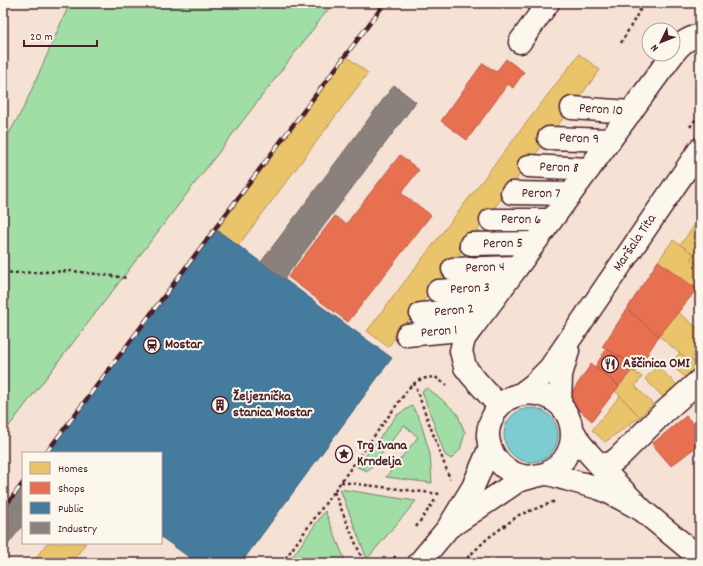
<svg xmlns="http://www.w3.org/2000/svg" width="703" height="566" font-family="Dekko,sans-serif">
  <style>
    .green { fill: #a0dea6; stroke: #757e68 }
    .water { fill: #7bccd2; stroke: #67878f }
    .homes { fill: #e9c46a; stroke: #b99257 }
    .shops { fill: #e76f51; stroke: #b85746 }
    .public { fill: #457b9d; stroke: #465f7b }
    .industry { fill: #8a817c; stroke: #776464 }
    .lines { fill: none; stroke-linecap: round; stroke-linejoin: round }
    .minor-casing { stroke: #4a1f2b; stroke-width: 25 }
    .path { stroke: #4a1f2b; stroke-width: 2.5; stroke-dasharray: 3 3; stroke-linecap: butt }
    .minor { stroke: #fbf7ec; stroke-width: 22 }
    .rail-casing { stroke: #4a1f2b; stroke-width: 4.5 }
    .rail { stroke: #fbf7ec; stroke-width: 3; stroke-dasharray: 9; stroke-linecap: butt }
    .labels { text-anchor: middle; dominant-baseline: central; stroke-width: 4; stroke-linejoin: round; paint-order: stroke }
    .street-label { font-size: 14px; fill: #4a1f2b; stroke: #fbf7ec }
    .poi-label { font-size: 14px; font-weight: bold; fill: #4a1f2b; stroke: #fbf7ec; text-anchor: start }
  </style>
  <rect width="100%" height="100%" fill="#f5e2d4"/>
  <filter id="ink" filterUnits="userSpaceOnUse"><feTurbulence type="fractalNoise" baseFrequency=".025" numOctaves="2"/><feDisplacementMap in="SourceGraphic" scale="8" xChannelSelector="R" yChannelSelector="G"/><feConvolveMatrix kernelMatrix="1 2 1 2 8 2 1 2 1" color-interpolation-filters="sRGB"/></filter>
  <g filter="url(#ink)">
    <g class="green">
      <polygon points="72,3 333,3 3,434 3,144 24,107 69,5"/>
      <polygon points="427,388 440,398 457,413 465,433 460,450 451,459 445,455 422,391"/>
      <polygon points="412,406 420,420 430,454 432,483 386,477 418,437 404,425 368,471 357,467 397,415"/>
      <polygon points="340,489 416,501 367,559"/>
      <polygon points="325,511 346,563 288,563"/>
    </g>
    <circle class="water" cx="531" cy="435" r="27"/>
    <g class="homes">
      <polygon points="579,54 600,70 388,347 367,331"/>
      <polygon points="346,56 368,73 238,246 217,230"/>
      <polygon points="694,226 700,230 700,266 690,259 694,254 680,245"/>
      <polygon points="673,240 694,254 690,259 700,266 700,292 658,261"/>
      <polygon points="678,312 700,330 700,352 699,351 689,361 659,336"/>
      <polygon points="680,353 689,361 691,359 698,365 686,378 670,364"/>
      <polygon points="657,366 677,385 664,398 645,379"/>
      <polygon points="632,370 642,377 635,386 653,404 640,417 615,391"/>
      <polygon points="620,396 640,417 605,442 592,430"/>
      <polygon points="47,543 86,543 71,563 32,563"/>
    </g>
    <g class="shops">
      <polygon points="506,59 524,72 513,88 508,84 467,140 441,121 483,63 496,72"/>
      <polygon points="400,155 419,170 401,193 431,215 348,322 288,277 335,216 346,224"/>
      <polygon points="658,261 697,289 659,336 627,309"/>
      <polygon points="627,309 659,336 639,367 602,347"/>
      <polygon points="606,349 639,367 635,372 632,370 619,386 595,367"/>
      <polygon points="591,364 619,386 592,421 569,401 570,395"/>
      <polygon points="686,416 700,430 700,444 671,466 652,444"/>
    </g>
    <polygon class="public" points="217,230 392,358 241,563 197,563 161,537 161,453 48,453"/>
    <g class="industry">
      <polygon points="394,85 416,102 284,279 261,262"/>
      <polygon points="23,486 23,525 3,551 3,512"/>
    </g>
    <g class="lines">
      <g class="minor-casing">
        <g id="minor">
          <polyline points="520,42 548,3"/>
          <path d="M673 54C681 43 687 39 700 35"/>
          <polyline points="572,108 631,112"/>
          <polyline points="549,138 610,140"/>
          <polyline points="529,166 589,169"/>
          <polyline points="512,193 570,194"/>
          <polyline points="491,220 551,220"/>
          <polyline points="471,244 534,243"/>
          <polyline points="453,269 517,267"/>
          <polyline points="438,291 502,287"/>
          <polyline points="421,314 487,308"/>
          <polyline points="407,335 471,329"/>
          <polyline points="521,394 533,385 550,368 700,149"/>
          <polyline points="560,405 561,375 568,351"/>
          <polyline points="499,406 472,376 465,367 461,351 464,339 471,329 496,296 673,54"/>
          <polyline points="572,429 580,443 585,449 611,478 642,510 700,558"/>
          <polyline points="598,463 604,464 610,464 618,458 662,414 700,380"/>
          <path d="M546 474C554 469 562 464 566 456 576 440 573 418 560 405 543 389 512 389 497 409 492 417 487 427 488 437 489 450 497 463 508 470 515 474 525 478 534 476 538 476 542 474 546 474 551 474 561 478 566 479 578 483 590 485 601 489 615 495 629 503 642 510"/>
          <polyline points="453,525 518,481 532,477"/>
          <polyline points="419,563 448,528 473,487 490,447"/>
        </g>
      </g>
      <g class="path">
        <polyline points="621,43 644,3"/>
        <polyline points="690,127 700,113"/>
        <polyline points="3,272 14,273 72,271 128,278"/>
        <polyline points="414,383 450,479"/>
        <polyline points="341,482 440,494"/>
        <polyline points="334,492 364,563"/>
        <polyline points="416,527 435,500"/>
        <path d="M282 563 409 388C418 379 423 378 435 377L447 385"/>
        <polyline points="390,563 397,554"/>
        <polyline points="464,563 467,558 488,538 519,515 556,501"/>
      </g>
      <use href="#minor" class="minor"/>
      <g class="rail-casing">
        <g id="rail">
          <polyline points="46,453 385,3"/>
          <polyline points="3,509 23,483"/>
        </g>
      </g>
      <use href="#rail" class="rail"/>
    </g>
  </g>
  <defs>
    <g id="station-ring" transform="scale(0.9)"><circle r="9.5" fill="#fbf7ec" stroke="#4a1f2b" stroke-width="1.5"/><path d="M-3-6H3Q5-6 5-4V2Q5 4 3 4L4.5 6H3L1.5 4h-3L-3 6H-4.5L-3 4Q-5 4-5 2V-4Q-5-6-3-6ZM-3.5-4v3h7v-3ZM-3.5 1v1.5H-2V1ZM2 1v1.5H3.5V1Z" fill="#4a1f2b"/></g>
    <g id="restaurant-ring" transform="scale(0.9)"><circle r="9.5" fill="#fbf7ec" stroke="#4a1f2b" stroke-width="1.5"/><path d="M-5-6h1v4h1v-4h1v4h1v-4h1v5L-1.5 .5V6h-2V.5L-5-1ZM5-6V6H3V1.5H1.5Q1.5-4 5-6Z" fill="#4a1f2b"/></g>
    <g id="building-ring" transform="scale(0.9)"><circle r="9.5" fill="#fbf7ec" stroke="#4a1f2b" stroke-width="1.5"/><path d="M-4-6H4V6H1V3H-1V6H-4ZM-2.5-4.3h1.7v1.8h-1.7ZM.8-4.3h1.7v1.8H.8ZM-2.5-1h1.7V.8h-1.7ZM.8-1h1.7V.8H.8Z" fill="#4a1f2b"/></g>
    <g id="sight-ring" transform="scale(0.9)"><circle r="9.5" fill="#fbf7ec" stroke="#4a1f2b" stroke-width="1.5"/><path d="M0-6L1.8-2.2L6-1.7L2.9 1.2L3.7 5.4L0 3.3L-3.7 5.4L-2.9 1.2L-6-1.7L-1.8-2.2Z" fill="#4a1f2b"/></g>
  </defs>
  <g fill-rule="evenodd">
    <use href="#station-ring" x="152" y="345"/>
    <use href="#restaurant-ring" x="610" y="364"/>
    <use href="#building-ring" x="220" y="405"/>
    <use href="#sight-ring" x="344" y="454"/>
  </g>
  <g class="labels">
    <g class="street-label">
      <text transform="translate(601 110) rotate(4)">Peron 10</text>
      <text transform="translate(579 139) rotate(2)">Peron 9</text>
      <text transform="translate(559 168) rotate(2)">Peron 8</text>
      <text transform="translate(541 194) rotate(1)">Peron 7</text>
      <text transform="translate(521 220) rotate(1)">Peron 6</text>
      <text transform="translate(635 243) rotate(-56)">Maršala Tita</text>
      <text transform="translate(503 244) rotate(-1)">Peron 5</text>
      <text transform="translate(485 268) rotate(-2)">Peron 4</text>
      <text transform="translate(470 289) rotate(-3)">Peron 3</text>
      <text transform="translate(454 311) rotate(-5)">Peron 2</text>
      <text transform="translate(439 332) rotate(-5)">Peron 1</text>
    </g>
    <g class="poi-label">
      <text x="165" y="345">Mostar</text>
      <text x="623" y="364">Aščinica OMI</text>
      <text x="233" y="397">Željeznička<tspan x="233" dy="16">stanica Mostar</tspan></text>
      <text x="357" y="446">Trg Ivana<tspan x="357" dy="16">Krndelja</tspan></text>
    </g>
  </g>
  <rect width="703" height="566" fill="none" stroke="#fbf7ec" stroke-width="16"/>
  <rect x="8" y="8" width="687" height="550" fill="none" stroke="#4a1f2b" stroke-width="1.5" filter="url(#ink)"/>
  <rect x="22" y="452" width="140" height="92" fill="#fbf7ec" stroke="#b4a19f"/>
  <rect x="30" y="462" width="20" height="12" fill="#e9c46a" stroke="#b4a19f"/>
  <text x="58" y="472" font-size="12" fill="#4a1f2b">Homes</text>
  <rect x="30" y="482" width="20" height="12" fill="#e76f51" stroke="#b4a19f"/>
  <text x="58" y="492" font-size="12" fill="#4a1f2b">Shops</text>
  <rect x="30" y="502" width="20" height="12" fill="#457b9d" stroke="#b4a19f"/>
  <text x="58" y="512" font-size="12" fill="#4a1f2b">Public</text>
  <rect x="30" y="522" width="20" height="12" fill="#8a817c" stroke="#b4a19f"/>
  <text x="58" y="532" font-size="12" fill="#4a1f2b">Industry</text>
  <g transform="translate(661 42) rotate(227)"><circle r="19" fill="#fbf7ec" stroke="#b4a19f"/>
  <path d="M0-3L7 15L0 10L-7 15Z" fill="#4a1f2b"/>
  <text y="-6" font-size="11" font-weight="bold" text-anchor="middle" fill="#4a1f2b">N</text>
  </g>
  <path d="M24 40v6h73v-6" fill="none" stroke="#4a1f2b" stroke-width="2"/>
  <text x="30" y="40" font-size="12" fill="#4a1f2b" stroke="#fbf7ec" stroke-width="3" paint-order="stroke">20 m</text>
</svg>
